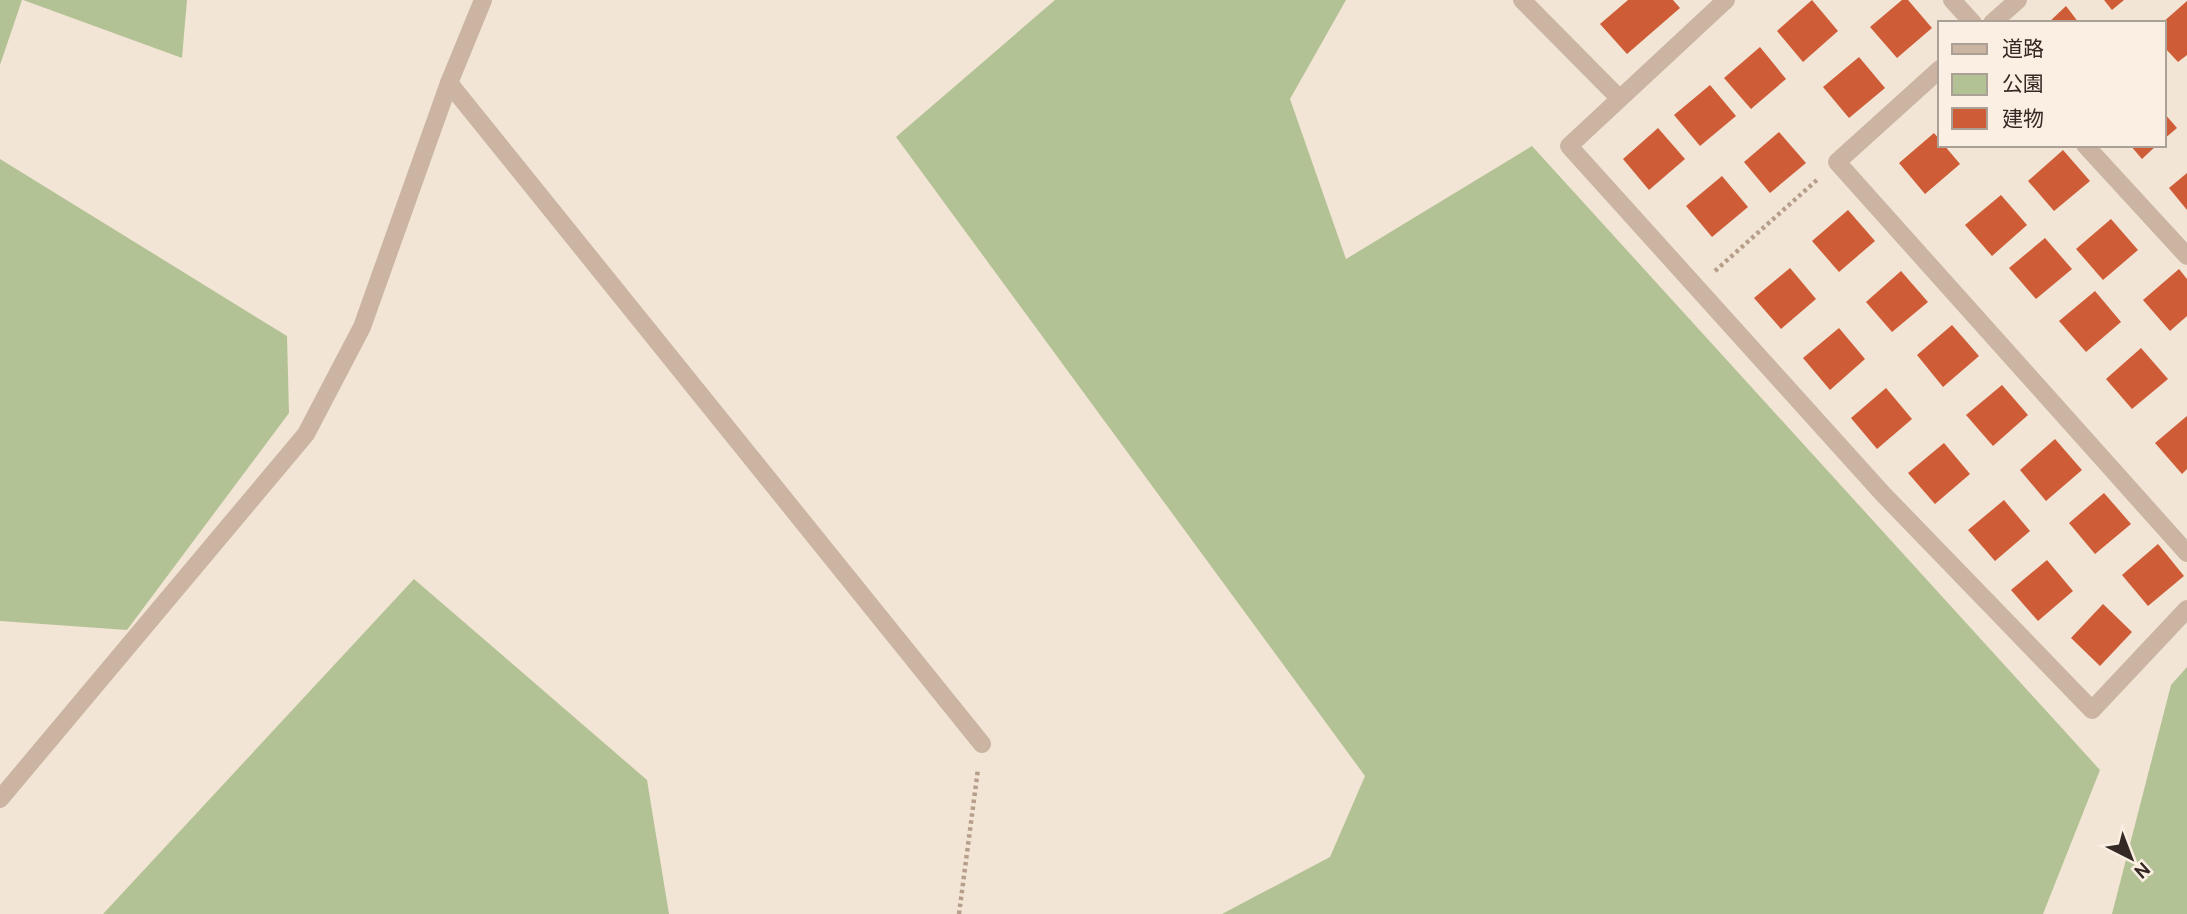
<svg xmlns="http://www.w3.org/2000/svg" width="2187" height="914" font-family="Cabin,'Noto Sans JP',sans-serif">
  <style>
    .green { fill: #b3c295 }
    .building { fill: #ce5c37 }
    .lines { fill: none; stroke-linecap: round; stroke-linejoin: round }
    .path { stroke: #b69e8b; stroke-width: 4.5; stroke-dasharray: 3.5 3.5; stroke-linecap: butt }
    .street { stroke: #cbb4a1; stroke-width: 18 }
  </style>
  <rect width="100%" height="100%" fill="#f2e5d5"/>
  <g class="green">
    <polygon points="0,0 22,0 0,65"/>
    <polygon points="23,0 187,0 182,58"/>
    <polygon points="1055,0 1346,0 1290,99 1346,259 1532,146 2100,770 2043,914 1222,914 1330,857 1365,776 896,137"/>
    <polygon points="0,159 287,336 289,413 127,630 0,621"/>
    <polygon points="414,579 647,780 669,914 103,914"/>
    <polygon points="2187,667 2187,914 2112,914 2171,685"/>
  </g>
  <g class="building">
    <polygon points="1628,0 1673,0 1680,8 1627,54 1600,24"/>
    <polygon points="1812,0 1838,31 1803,62 1777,31"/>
    <polygon points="1902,0 1908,0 1932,28 1897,58 1870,27"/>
    <polygon points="2104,0 2124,0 2112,10"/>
    <polygon points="2187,1 2187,55 2178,62 2164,47 2164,23 2162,23"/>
    <polygon points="2066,6 2079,23 2048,23"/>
    <polygon points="1760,47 1786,79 1751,109 1724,78"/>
    <polygon points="1859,57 1885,88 1849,118 1823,87"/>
    <polygon points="1710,85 1736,116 1700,146 1674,115"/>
    <polygon points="2164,113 2177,128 2164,139"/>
    <polygon points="1658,128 1685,159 1649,190 1623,159"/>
    <polygon points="1779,132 1806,163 1770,193 1744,162"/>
    <polygon points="1934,133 1940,140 1940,145 1944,145 1960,164 1925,194 1899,163"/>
    <polygon points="2130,145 2157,145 2142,159"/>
    <polygon points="2063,150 2090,181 2054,211 2028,181"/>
    <polygon points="2187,173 2187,210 2169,188"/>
    <polygon points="1722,176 1748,207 1712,237 1686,206"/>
    <polygon points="2001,195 2027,225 1992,256 1965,225"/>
    <polygon points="1848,210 1875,241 1839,272 1812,241"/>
    <polygon points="2111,219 2138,250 2103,280 2076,249"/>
    <polygon points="2045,238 2072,269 2036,299 2009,268"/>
    <polygon points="1790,268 1816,299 1781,329 1754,298"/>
    <polygon points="2179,269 2187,279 2187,316 2170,331 2143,300"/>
    <polygon points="1901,271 1928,302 1892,332 1866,302"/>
    <polygon points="2095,291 2121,322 2086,352 2059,321"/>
    <polygon points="1952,325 1979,356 1943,387 1917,355"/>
    <polygon points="1839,328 1865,359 1830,390 1803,358"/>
    <polygon points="2141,348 2168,379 2132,409 2106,379"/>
    <polygon points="2002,385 2028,415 1993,446 1966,415"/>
    <polygon points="1886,388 1912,419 1877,449 1851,418"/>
    <polygon points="2187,416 2187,469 2182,474 2155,443"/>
    <polygon points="2055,439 2082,470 2046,501 2020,470"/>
    <polygon points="1944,443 1970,474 1935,504 1908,473"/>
    <polygon points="2104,493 2131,524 2095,554 2069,523"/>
    <polygon points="2004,500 2030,531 1995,561 1968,530"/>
    <polygon points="2158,544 2184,576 2148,606 2122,575"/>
    <polygon points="2047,560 2073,591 2038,621 2011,590"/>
    <polygon points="2103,604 2132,632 2100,666 2071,638"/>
  </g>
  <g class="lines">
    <g class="path">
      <polyline points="1715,271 1818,179"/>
      <polyline points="959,914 978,769"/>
    </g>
    <g class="street">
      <polyline points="1522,0 1619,98"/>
      <polyline points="1726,0 1569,146 1883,494 2092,710 2187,609"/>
      <polyline points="1952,0 1973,23"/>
      <polyline points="1992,23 2018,0"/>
      <polyline points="1940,69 1837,162 2187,553"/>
      <polyline points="449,83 982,744"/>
      <polyline points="2085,145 2187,256"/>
      <polyline points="0,799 306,434 362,327 449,83 483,0"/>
    </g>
  </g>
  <rect x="1938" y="21" width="228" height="126" fill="#faefe2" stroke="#aba096" stroke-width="2"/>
  <rect x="1952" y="44" width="35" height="10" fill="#cbb4a1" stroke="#aba096" stroke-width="2"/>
  <text x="2002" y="56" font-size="21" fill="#342924">道路</text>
  <rect x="1952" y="74" width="35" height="21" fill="#b3c295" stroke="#aba096" stroke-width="2"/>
  <text x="2002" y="91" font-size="21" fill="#342924">公園</text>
  <rect x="1952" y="108" width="35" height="21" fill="#ce5c37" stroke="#aba096" stroke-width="2"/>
  <text x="2002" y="126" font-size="21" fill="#342924">建物</text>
  <g transform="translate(2131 858) rotate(138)" stroke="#faefe2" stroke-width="5" paint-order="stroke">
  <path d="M0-5L12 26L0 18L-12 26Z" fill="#342924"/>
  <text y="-10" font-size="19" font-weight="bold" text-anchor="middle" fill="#342924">N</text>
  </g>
</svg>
